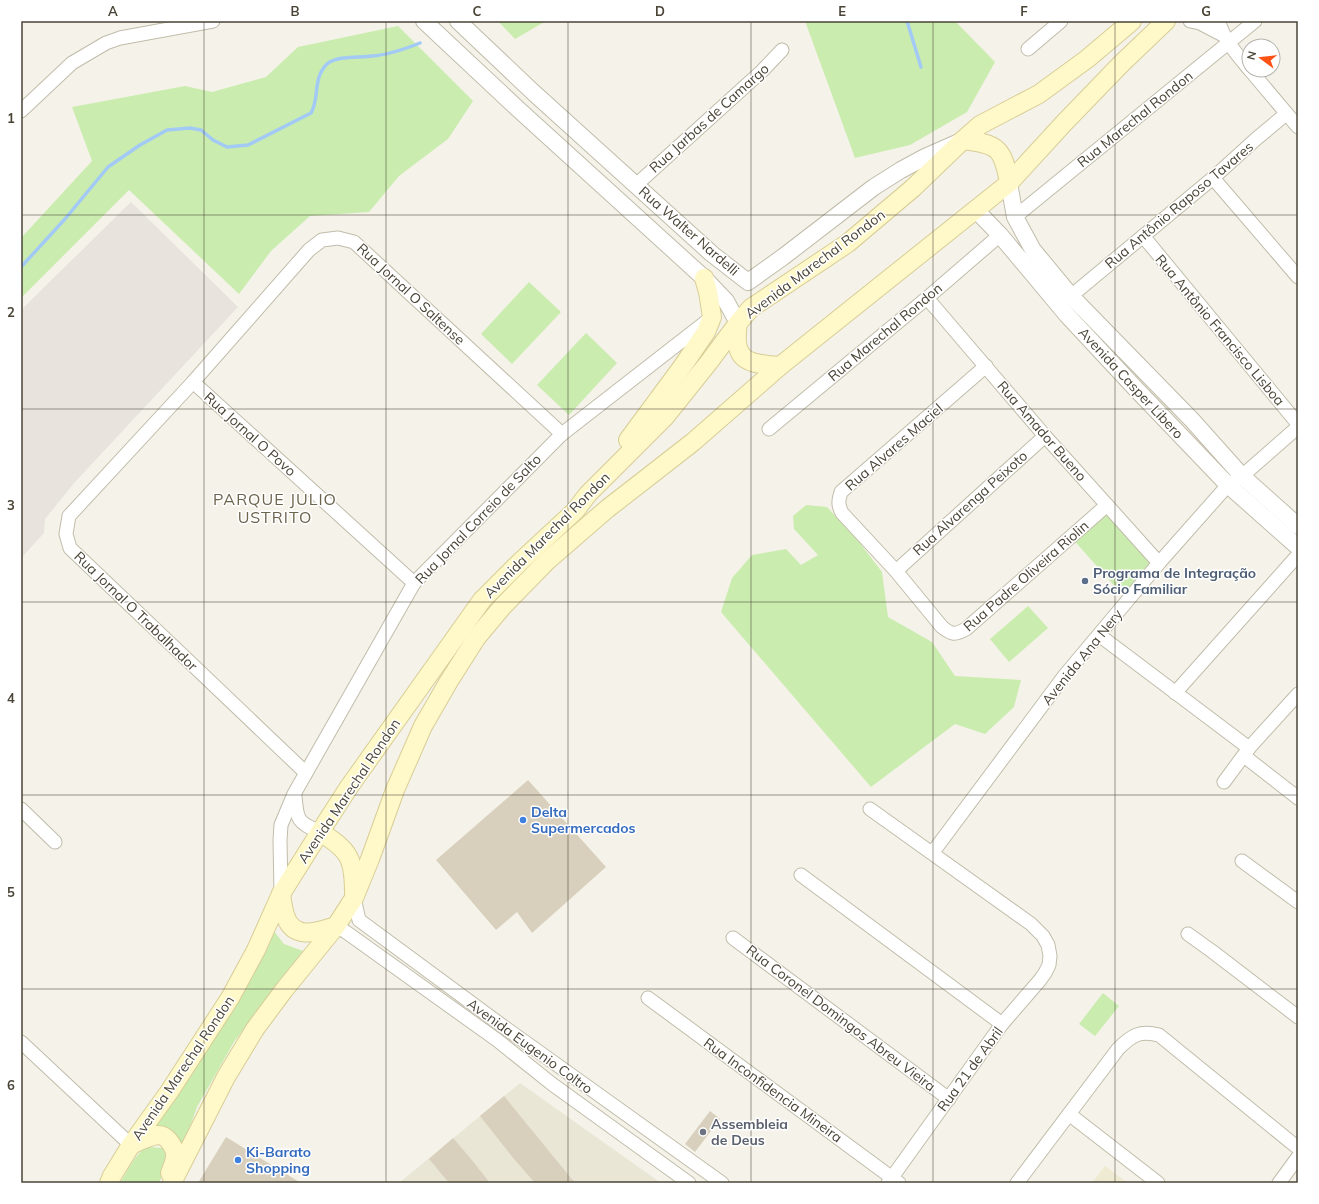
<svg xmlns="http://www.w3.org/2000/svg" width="1319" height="1204" font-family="Mulish,sans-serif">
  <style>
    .residential { fill: #e9e6d6 }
    .industrial { fill: #e8e4dd }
    .education { fill: #efead2 }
    .green { fill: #caecaf }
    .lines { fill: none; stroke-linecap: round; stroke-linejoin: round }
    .stream { stroke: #a2caf5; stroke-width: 3.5 }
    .building { fill: #d8d0bd }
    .minor-casing { stroke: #c1bcaa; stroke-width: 15 }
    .tertiary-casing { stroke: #c1bcaa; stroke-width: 18 }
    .secondary-casing { stroke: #d8cd96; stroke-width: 20 }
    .minor { stroke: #fff; stroke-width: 13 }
    .tertiary { stroke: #fff; stroke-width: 16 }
    .secondary { stroke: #fff8c9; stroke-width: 18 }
    .grid { fill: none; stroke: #494436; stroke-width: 1; stroke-opacity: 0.55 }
    .service-dot { fill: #5c6f8a; stroke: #fff; stroke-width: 1.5 }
    .shop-dot { fill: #3f7fe0; stroke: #fff; stroke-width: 1.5 }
    .worship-dot { fill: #6b7280; stroke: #fff; stroke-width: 1.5 }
    .labels { text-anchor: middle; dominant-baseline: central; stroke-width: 3; stroke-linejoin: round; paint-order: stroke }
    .street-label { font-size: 14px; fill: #494436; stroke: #fff }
    .service-label { font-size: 14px; font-weight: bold; fill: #4e5e75; stroke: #fff; text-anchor: start }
    .shop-label { font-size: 14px; font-weight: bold; fill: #366cbe; stroke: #fff; text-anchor: start }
    .worship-label { font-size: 14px; font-weight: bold; fill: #5b616d; stroke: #fff; text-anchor: start }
    .quarter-label { font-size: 16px; letter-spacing: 1px; fill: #6d644d; stroke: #fff }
    .neatline { fill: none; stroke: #494436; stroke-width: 1.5 }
    .grid-label { font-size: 13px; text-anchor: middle; font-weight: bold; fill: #494436 }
  </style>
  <rect width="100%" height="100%" fill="#f5f3e9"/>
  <polygon class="residential" points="520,1083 661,1183 399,1183"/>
  <polygon class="industrial" points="131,202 238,307 75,482 45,519 44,533 21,558 21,310"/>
  <polygon class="education" points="1105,1166 1128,1183 1092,1183"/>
  <g class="green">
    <polygon points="498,21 546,21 515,39"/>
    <polygon points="805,21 955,21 995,62 967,112 910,145 855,158"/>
    <polygon points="398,26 473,101 448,139 399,176 369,212 310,216 271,251 239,294 129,190 21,298 21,238 92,161 72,107 185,86 212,92 266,77 298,47"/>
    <polygon points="529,282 561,312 512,364 481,334"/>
    <polygon points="586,333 617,363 569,415 537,385"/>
    <polygon points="806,505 827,507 856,538 882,572 888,617 932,642 955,676 1021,680 1014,707 985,734 955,724 871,787 721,612 732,578 752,555 786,549 801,565 818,555 794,529 793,516"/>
    <polygon points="1107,505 1159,563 1128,600 1118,590 1071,537"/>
    <polygon points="1028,606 1048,628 1009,662 990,639"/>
    <polygon points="273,930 284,944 303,951 234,1042 197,1107 183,1146 145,1129"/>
    <polygon points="1103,993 1119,1006 1095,1036 1079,1024"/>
    <path d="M149 1147 162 1148C171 1161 165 1171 159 1183H120C127 1173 137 1149 149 1147Z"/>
  </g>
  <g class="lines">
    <g class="stream">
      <polyline points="907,21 921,67"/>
      <path d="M21 267 65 219 108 167 140 145 167 130 190 128 201 130 213 140 227 147 248 145 311 113C320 98 312 79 327 64 337 55 361 58 372 56 388 55 405 49 420 43"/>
    </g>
  </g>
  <g class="building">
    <polygon points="528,780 606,867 532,933 517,912 496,930 436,860"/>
    <polygon points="504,1096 544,1145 575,1183 535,1183 514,1159 480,1116"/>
    <polygon points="710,1111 720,1119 695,1152 685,1144"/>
    <polygon points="226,1137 301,1183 198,1183"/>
    <polygon points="453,1138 471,1159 490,1183 449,1183 429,1159"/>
  </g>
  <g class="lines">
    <g class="minor-casing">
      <g id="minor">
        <polyline points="1190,21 1200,23 1223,35"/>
        <path d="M1218 21C1225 41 1236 53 1249 69"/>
        <polyline points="1028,49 1061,21"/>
        <polyline points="1250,70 1298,127"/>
        <polyline points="21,111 72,63 106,43 120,38 213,21"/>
        <polyline points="1213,178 1298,277"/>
        <polyline points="636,185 762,71 782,50"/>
        <polyline points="1015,217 1255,21"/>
        <polyline points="1143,236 1298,424"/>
        <polyline points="1071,296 1213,178 1256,139 1286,114"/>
        <polyline points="927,298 1045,436 1159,563"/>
        <path d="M986 366 841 492C838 501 838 505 842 513L896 571 942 627C952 635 955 635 966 629L1107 505"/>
        <polyline points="193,382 414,583"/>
        <polyline points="769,429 927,298 1000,235"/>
        <polyline points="896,571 1045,436"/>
        <polyline points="1099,635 1249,748"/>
        <polyline points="1175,693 1298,555"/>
        <polyline points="1244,756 1298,798"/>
        <polyline points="306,773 70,548 66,534 69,516 193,382 309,250 322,240 338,238 354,242 562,434"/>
        <polyline points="1224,782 1249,748 1298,694"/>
        <path d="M295 796C297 820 297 822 320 832"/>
        <polyline points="21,809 55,842"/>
        <polyline points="870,809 1031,924 1043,936 1048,945 1050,956 1049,965 1045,973 1040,980 1002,1024 888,1183"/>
        <polyline points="933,852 1065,675 1159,563 1228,485 1242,476 1298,427"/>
        <polyline points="1242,861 1298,902"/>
        <polyline points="801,875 1002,1024"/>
        <polyline points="281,894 280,840 281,825 294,794 414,583 562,434 711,318"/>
        <polyline points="354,898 359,920 504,1027 722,1183"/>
        <polyline points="336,926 346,932 497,1040 552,1084 689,1183"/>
        <polyline points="1188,934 1213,952 1298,1017"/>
        <polyline points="733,938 949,1099"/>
        <polyline points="648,998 899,1183"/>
        <polyline points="21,1042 131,1145"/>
        <polyline points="1069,1114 1158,1183"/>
        <path d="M1017 1183 1118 1049C1132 1035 1140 1030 1159 1035L1298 1148"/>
        <polyline points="1279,1183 1298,1157"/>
      </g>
    </g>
    <g class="tertiary-casing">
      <g id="tertiary">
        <polyline points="424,21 518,109 704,278 726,301 738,323"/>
        <polyline points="458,21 534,93 712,254 748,282 783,257 874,187 901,170 925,157 959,142"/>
        <polyline points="1009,183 1015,217 1033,250 1071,296 1192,420 1242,476 1298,526"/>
        <polyline points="975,209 1000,235 1067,315 1136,389 1228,485 1298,547"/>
      </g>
    </g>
    <g class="secondary-casing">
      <g id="secondary">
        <path d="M963 140C998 144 1003 148 1009 183"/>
        <path d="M738 323C732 361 747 364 780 366"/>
        <polyline points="628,440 682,367 706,332 712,317 708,292 704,278"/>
        <path d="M320 832C349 850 354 858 354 893"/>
        <path d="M281 894C282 901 283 908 285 915 293 941 317 932 336 926"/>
        <path d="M131 1145C139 1141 149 1136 158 1135 162 1135 166 1137 169 1141 179 1153 175 1160 170 1173"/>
        <polyline points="109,1183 112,1176 131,1145 169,1092 230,998 256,950 281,894 320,832 349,787 482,600 520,562 575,511 588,494 665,417 709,362 738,323 751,308 848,243 913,188 963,140 980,125 1039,94 1087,59 1132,21"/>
        <polyline points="172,1183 226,1077 255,1029 284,990 336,926 354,898 370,859 395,790 423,726 449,681 477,637 503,606 547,561 607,509 693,442 780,366 1009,183 1064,123 1121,64 1166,21"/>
      </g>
    </g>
    <use href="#minor" class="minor"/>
    <use href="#tertiary" class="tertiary"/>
    <use href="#secondary" class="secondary"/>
  </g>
  <path class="grid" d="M204 21V1183M386 21V1183M568 21V1183M751 21V1183M933 21V1183M1115 21V1183M21 215H1298M21 409H1298M21 602H1298M21 795H1298M21 989H1298"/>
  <circle class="service-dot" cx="1085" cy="581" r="4"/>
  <g class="shop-dot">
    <circle cx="523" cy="820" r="4"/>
    <circle cx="238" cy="1160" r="4"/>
  </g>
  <circle class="worship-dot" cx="703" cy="1132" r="4"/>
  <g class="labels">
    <g class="street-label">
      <text transform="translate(709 118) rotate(-42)">Rua Jarbas de Camargo</text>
      <text transform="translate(1135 119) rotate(-39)">Rua Marechal Rondon</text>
      <text transform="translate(1179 205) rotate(-40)">Rua Antônio Raposo Tavares</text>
      <text transform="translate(689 231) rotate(41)">Rua Walter Nardelli</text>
      <text transform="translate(815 264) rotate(-37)">Avenida Marechal Rondon</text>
      <text transform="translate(411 294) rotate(43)">Rua Jornal O Saltense</text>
      <text transform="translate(1220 330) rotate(50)">Rua Antônio Francisco Lisboa</text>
      <text transform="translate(885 332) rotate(-40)">Rua Marechal Rondon</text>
      <text transform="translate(1131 383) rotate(47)">Avenida Casper Libero</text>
      <text transform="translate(1042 431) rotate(49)">Rua Amador Bueno</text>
      <text transform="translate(250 434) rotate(42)">Rua Jornal O Povo</text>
      <text transform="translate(894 447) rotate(-41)">Rua Alvares Maciel</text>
      <text transform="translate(970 503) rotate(-42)">Rua Alvarenga Peixoto</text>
      <text transform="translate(478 519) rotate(-46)">Rua Jornal Correio de Salto</text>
      <text transform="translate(547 535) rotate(-45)">Avenida Marechal Rondon</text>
      <text transform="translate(1026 576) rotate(-41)">Rua Padre Oliveira Riolin</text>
      <text transform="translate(136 611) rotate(44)">Rua Jornal O Trabalhador</text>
      <text transform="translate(1082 657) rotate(-51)">Avenida Ana Nery</text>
      <text transform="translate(349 791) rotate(-56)">Avenida Marechal Rondon</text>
      <text transform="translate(841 1018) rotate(37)">Rua Coronel Domingos Abreu Vieira</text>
      <text transform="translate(530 1046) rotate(36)">Avenida Eugenio Coltro</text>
      <text transform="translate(183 1068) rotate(-56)">Avenida Marechal Rondon</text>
      <text transform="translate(970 1069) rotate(-54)">Rua 21 de Abril</text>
      <text transform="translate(773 1090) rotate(36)">Rua Inconfidencia Mineira</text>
    </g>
    <g class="service-label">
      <text x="1093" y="573">Programa de Integração<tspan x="1093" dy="16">Sócio Familiar</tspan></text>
    </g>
    <g class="shop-label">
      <text x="531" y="812">Delta<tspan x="531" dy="16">Supermercados</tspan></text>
      <text x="246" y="1152">Ki-Barato<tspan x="246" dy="16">Shopping</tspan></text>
    </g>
    <g class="worship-label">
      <text x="711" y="1124">Assembleia<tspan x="711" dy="16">de Deus</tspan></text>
    </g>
    <g class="quarter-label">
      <text x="275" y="499">PARQUE JULIO<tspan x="275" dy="18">USTRITO</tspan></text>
    </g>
  </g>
  <rect width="1319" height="1204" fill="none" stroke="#ffffff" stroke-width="44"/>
  <g transform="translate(1261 58) rotate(285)"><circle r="19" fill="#ffffff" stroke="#b6b4af"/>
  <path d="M0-3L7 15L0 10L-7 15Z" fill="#ff5316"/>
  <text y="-6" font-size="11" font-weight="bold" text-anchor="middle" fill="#494436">N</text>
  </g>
  <rect x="22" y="22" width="1275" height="1160" class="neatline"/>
  <g class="grid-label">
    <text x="113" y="16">A</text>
    <text x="295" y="16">B</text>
    <text x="477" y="16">C</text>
    <text x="660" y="16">D</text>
    <text x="842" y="16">E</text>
    <text x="1024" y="16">F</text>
    <text x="1206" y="16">G</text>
    <text x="11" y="123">1</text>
    <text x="11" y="317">2</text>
    <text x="11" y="510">3</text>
    <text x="11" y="703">4</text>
    <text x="11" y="897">5</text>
    <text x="11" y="1090">6</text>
  </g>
</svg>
